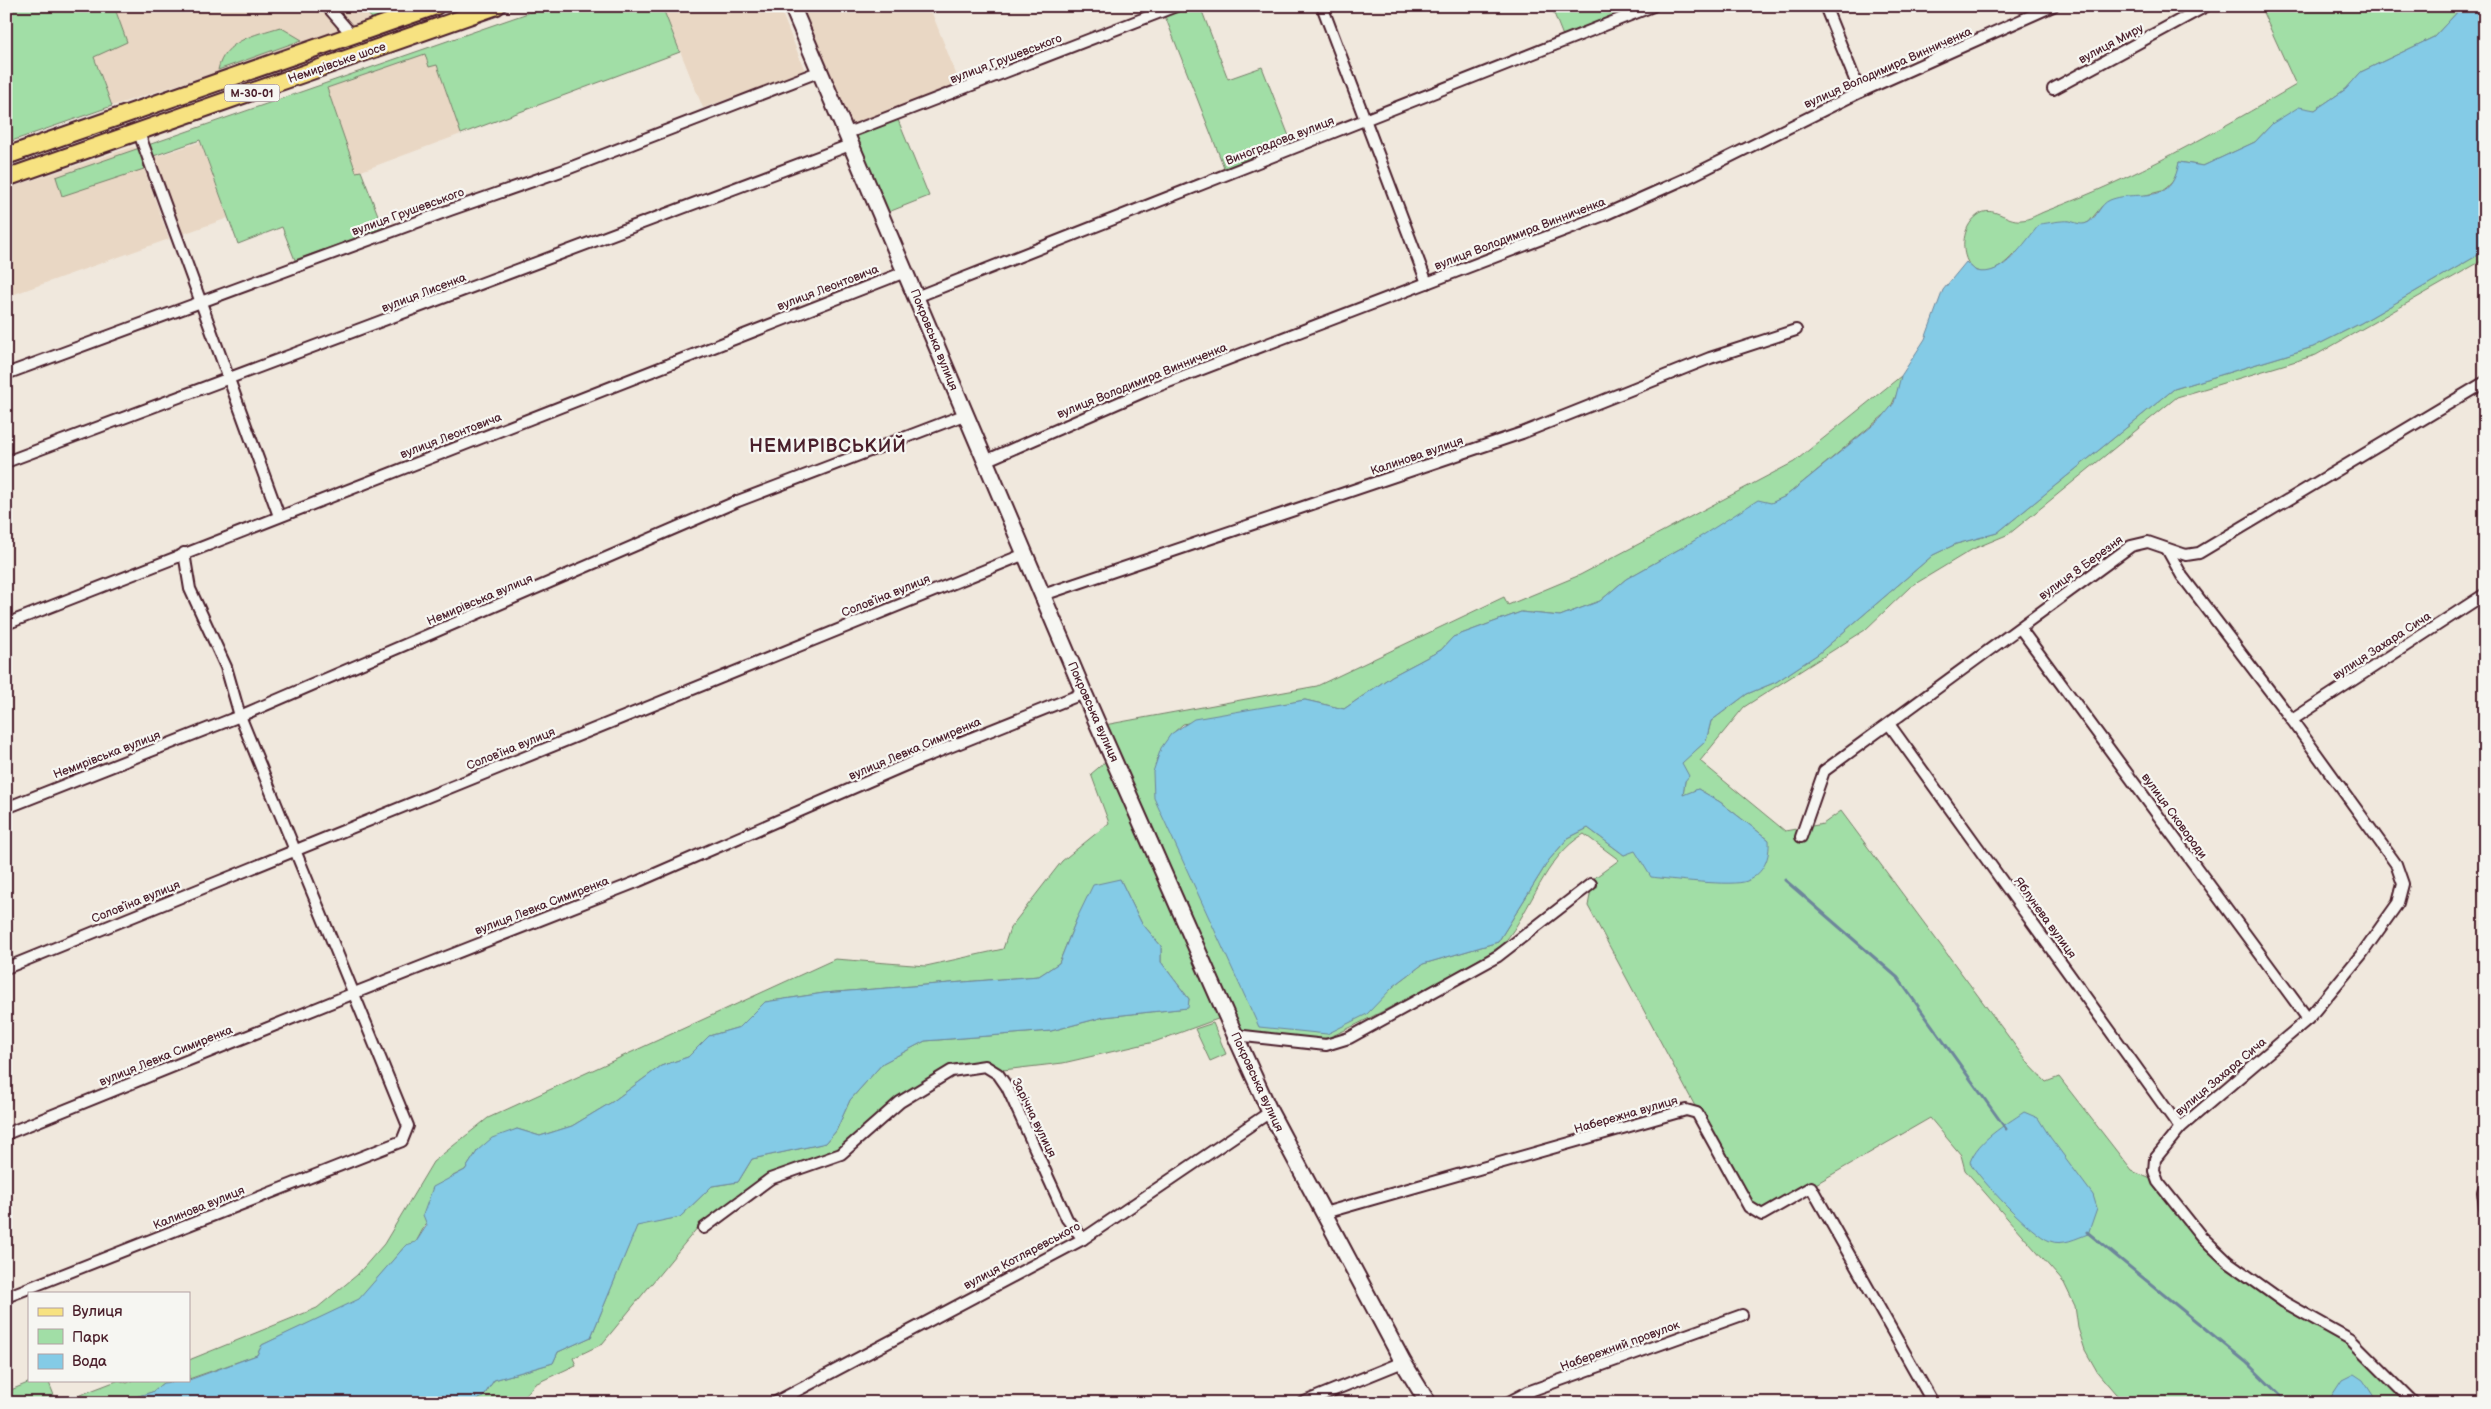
<svg xmlns="http://www.w3.org/2000/svg" width="2491" height="1409" font-family="'Balsamiq Sans',sans-serif">
  <style>
    .built { fill: #e9d7c4 }
    .green { fill: #a1dea6; stroke: #767e68 }
    .water { fill: #84cbe6; stroke: #6d869b }
    .lines { fill: none; stroke-linecap: round; stroke-linejoin: round }
    .stream { stroke: #6d869b; stroke-width: 3 }
    .street-casing { stroke: #4a1f2b; stroke-width: 14 }
    .secondary-casing { stroke: #4a1f2b; stroke-width: 19 }
    .primary-casing { stroke: #4a1f2b; stroke-width: 20 }
    .street { stroke: #f6f6f2; stroke-width: 10 }
    .secondary { stroke: #f6f6f2; stroke-width: 15 }
    .primary { stroke: #f7e281; stroke-width: 16 }
    .labels { text-anchor: middle; dominant-baseline: central; stroke-width: 4.5; stroke-linejoin: round; paint-order: stroke }
    .shield { fill: #f6f6f2; stroke: #7e6067; stroke-width: 1 }
    .shield-label { font-size: 11px; font-weight: bold; fill: #4a1f2b }
    .street-label { font-size: 12px; fill: #4a1f2b; stroke: #f6f6f2 }
    .district-label { font-size: 18px; font-weight: bold; letter-spacing: 1px; fill: #4a1f2b; stroke: #f6f6f2 }
  </style>
  <rect width="100%" height="100%" fill="#f0e8dd"/>
  <filter id="ink" filterUnits="userSpaceOnUse"><feTurbulence type="fractalNoise" baseFrequency=".02" numOctaves="2"/><feDisplacementMap in="SourceGraphic" scale="10" xChannelSelector="R" yChannelSelector="G"/><feConvolveMatrix kernelMatrix="1 2 1 2 8 2 1 2 1" color-interpolation-filters="sRGB"/></filter>
  <g filter="url(#ink)">
    <g class="built">
      <polygon points="114,6 359,6 375,21 112,106 94,56 126,42"/>
      <polygon points="662,6 779,6 805,71 703,108"/>
      <polygon points="792,6 932,6 930,8 962,89 845,134"/>
      <polygon points="425,54 437,65 461,134 356,173 327,88"/>
      <polygon points="200,142 228,218 180,235 151,158"/>
      <polygon points="132,147 136,148 140,157 169,239 6,297 6,189"/>
    </g>
    <g class="green">
      <polygon points="6,6 114,6 127,42 94,57 112,106 6,143"/>
      <polygon points="359,6 414,6 375,21"/>
      <polygon points="548,6 662,6 680,52 461,134 437,65 429,67 425,54 327,88 356,172 361,171 383,228 295,260 282,227 238,244 200,140 142,160 144,169 62,196 56,177"/>
      <polygon points="1176,6 1200,6 1228,79 1262,67 1294,149 1227,175 1163,11"/>
      <polygon points="1551,6 1624,6 1628,16 1565,41"/>
      <path d="M2260 6H2463L2434 37 2361 72 2346 89 2315 110 2273 123 2255 142 2203 166 2179 162C2177 176 2174 183 2162 191L2102 206 2089 222 2082 225 2068 221 2014 254C1968 305 1948 236 1978 215 1993 204 2006 222 2021 220 2029 220 2038 214 2046 211 2134 179 2215 132 2296 85Z"/>
      <path d="M280 27 302 40 218 70C224 40 255 35 280 27Z"/>
      <polygon points="896,115 929,196 881,215 845,134"/>
      <path d="M2485 251V259L2316 355 2177 397 2009 534 1973 549 1910 587 1865 630 1744 707 1700 761 1785 831 1823 824 1841 811 2028 1063 2046 1082 2059 1077 2132 1171 2158 1182 2228 1262 2350 1339 2414 1403H2126L2115 1393 2098 1373 2085 1350 2078 1328 2075 1306 2064 1283 1965 1170 1961 1155 1930 1118 1762 1215 1749 1207 1588 906 1593 879 1619 860 1584 834C1544 858 1532 909 1504 943 1497 952 1337 1037 1326 1038 1297 1041 1264 1036 1235 1035L1226 1016 1154 1042 1063 1063 1003 1070 985 1062 951 1066 838 1150 769 1176 698 1227 602 1344 573 1358 576 1365 535 1384 519 1403H470L483 1397 494 1380 553 1363 558 1352 591 1337 637 1225 680 1217 712 1186 738 1182 752 1159 826 1143 836 1131 850 1100 883 1063 925 1041 1051 1031 1104 1017 1187 1008 1189 999 1161 962V946L1141 922 1120 879 1077 918 1059 963 1039 976 824 993 765 1002 740 1027 709 1036 688 1057 661 1066 612 1102 572 1126 540 1136 517 1129 478 1150 465 1170 451 1177 416 1242 406 1245 359 1300 262 1345 257 1355 189 1379V1360L317 1308 357 1275 384 1244 433 1162 488 1118 835 959 926 966 1003 949 1010 928 1062 861 1109 823 1091 774 1112 756 1099 726 1317 686 1504 597 1508 605 1580 575 1794 462 1901 376 1899 389 1889 411 1786 496 1692 542 1626 579 1600 601 1560 616 1521 612 1453 637 1441 650 1392 676 1344 709 1305 700 1183 724 1171 735 1156 760 1394 986 1423 964 1498 942 1549 860 1568 838 1588 828 1624 855 1635 850 1769 840 1720 802 1698 789 1683 796 1685 781 1681 763 1706 741 1711 721 1747 694 1776 682 1818 654 1933 555 1956 544 1997 533 2174 389 2313 347 2361 323Z"/>
      <polygon points="1213,1023 1226,1054 1210,1061 1195,1029"/>
      <polygon points="35,1380 48,1380 57,1403 6,1403 6,1392"/>
      <polygon points="119,1380 127,1383 133,1380 185,1380 163,1383 152,1392 116,1403 59,1403"/>
    </g>
    <g class="water">
      <path d="M2463 6H2485V251L2361 323 2313 347 2174 389 1997 533 1956 544 1933 555 1818 654 1776 682 1747 694 1711 721 1706 741 1682 763 1689 776 1685 781 1683 795 1698 789 1720 802 1769 840C1770 858 1764 873 1747 881 1734 887 1668 879 1651 877L1635 851 1624 855 1588 828 1568 838 1549 860 1498 942 1423 964 1394 986 1367 1014 1327 1034 1259 1027 1154 798 1153 772 1161 748 1171 734 1194 719 1305 700 1344 709 1392 676 1441 650 1453 637 1521 612 1560 616 1600 601 1626 579 1692 542 1758 500 1771 503 1786 496 1882 418 1894 403 1901 376 1925 339 1943 290 1966 262 1976 271C2004 278 2024 242 2040 224 2049 223 2061 220 2070 221 2077 223 2082 226 2089 222 2098 216 2100 204 2110 200 2141 188 2171 209 2179 162L2203 166 2255 142 2273 123 2299 107 2315 110 2346 89 2361 72 2434 37Z"/>
      <polygon points="1120,879 1141,922 1161,946 1161,962 1189,999 1188,1008 1104,1017 1051,1031 925,1041 883,1063 850,1100 836,1131 826,1143 752,1159 738,1182 712,1186 680,1217 637,1226 591,1337 558,1352 553,1363 494,1380 483,1397 470,1403 116,1403 152,1392 163,1383 189,1380 257,1355 262,1345 359,1299 406,1245 416,1242 427,1225 423,1215 433,1187 465,1170 478,1150 492,1138 517,1129 540,1136 572,1126 612,1102 661,1066 688,1057 709,1036 740,1027 765,1002 824,993 1039,976 1059,963 1077,918 1093,885"/>
      <path d="M2024 1112 2038 1118 2050 1137 2093 1195 2097 1208 2088 1234C2077 1238 2062 1246 2050 1241 2032 1235 1979 1179 1970 1162 1978 1140 2005 1125 2024 1112Z"/>
      <polygon points="2354,1374 2363,1380 2378,1403 2327,1403 2342,1380"/>
    </g>
    <g class="lines">
      <g class="stream">
        <polyline points="1785,880 1898,978 2006,1129"/>
        <polyline points="2087,1232 2246,1362 2288,1403"/>
      </g>
      <g class="street-casing">
        <g id="street">
          <polyline points="327,6 352,35"/>
          <polyline points="1322,6 1427,283"/>
          <polyline points="1825,6 1860,92"/>
          <polyline points="2053,89 2206,6"/>
          <polyline points="139,133 279,516"/>
          <polyline points="845,134 1176,6"/>
          <polyline points="916,297 1653,6"/>
          <polyline points="6,374 450,210 567,169 818,72"/>
          <polyline points="985,461 1150,389 1604,215 1687,178 1860,92 2053,6"/>
          <polyline points="6,462 850,145"/>
          <polyline points="2167,549 2182,576 2292,720 2396,864 2403,884 2398,903 2361,955 2308,1019 2180,1128 2155,1159 2154,1171 2158,1182 2201,1236 2228,1262 2284,1302 2350,1339 2414,1403"/>
          <polyline points="1043,595 1522,433 1710,358 1796,330"/>
          <polyline points="6,624 905,272"/>
          <polyline points="2020,628 2308,1019"/>
          <polyline points="2292,720 2485,594"/>
          <polyline points="1889,724 2180,1128"/>
          <polyline points="6,808 240,716 738,501 964,415"/>
          <polyline points="1801,837 1824,771 2131,546 2148,542 2186,555 2199,553 2485,382"/>
          <polyline points="6,968 1025,554"/>
          <polyline points="1235,1035 1326,1045 1349,1038 1498,956 1591,884"/>
          <polyline points="6,1134 352,994 639,881 922,758 1084,693"/>
          <polyline points="2485,1185 2483,1192 2485,1208"/>
          <polyline points="1324,1213 1686,1110 1697,1113 1749,1207 1762,1215 1811,1187 1933,1403"/>
          <polyline points="704,1228 770,1179 841,1154 900,1102 951,1071 985,1066 998,1074 1007,1087 1067,1219 1083,1239"/>
          <polyline points="6,1297 402,1141 408,1126 240,716 226,667 190,589 184,553"/>
          <polyline points="774,1403 1083,1239 1270,1112"/>
          <polyline points="1302,1403 1403,1362"/>
          <polyline points="1507,1403 1530,1391 1742,1315"/>
        </g>
      </g>
      <g class="secondary-casing">
        <polyline id="secondary" points="792,6 1084,693 1235,1035 1270,1112 1403,1362 1428,1403"/>
      </g>
      <g class="primary-casing">
        <g id="primary">
          <polyline points="6,156 436,6"/>
          <polyline points="6,178 497,6"/>
        </g>
      </g>
      <use href="#street" class="street"/>
      <use href="#secondary" class="secondary"/>
      <use href="#primary" class="primary"/>
    </g>
  </g>
  <g class="labels">
    <rect class="shield" x="224.5" y="84.5" width="55" height="17" rx="4"/>
    <g class="shield-label">
      <text x="252" y="93">М-30-01</text>
    </g>
    <g class="street-label">
      <text transform="translate(2111 44) rotate(-28)">вулиця Миру</text>
      <text transform="translate(1006 59) rotate(-21)">вулиця Грушевського</text>
      <text transform="translate(337 63) rotate(-19)">Немирівське шосе</text>
      <text transform="translate(1888 68) rotate(-24)">вулиця Володимира Винниченка</text>
      <text transform="translate(1280 141) rotate(-21)">Виноградова вулиця</text>
      <text transform="translate(408 212) rotate(-20)">вулиця Грушевського</text>
      <text transform="translate(1520 234) rotate(-21)">вулиця Володимира Винниченка</text>
      <text transform="translate(828 288) rotate(-21)">вулиця Леонтовича</text>
      <text transform="translate(424 293) rotate(-21)">вулиця Лисенка</text>
      <text transform="translate(934 340) rotate(68)">Покровська вулиця</text>
      <text transform="translate(1142 381) rotate(-22)">вулиця Володимира Винниченка</text>
      <text transform="translate(451 436) rotate(-21)">вулиця Леонтовича</text>
      <text transform="translate(1417 456) rotate(-19)">Калинова вулиця</text>
      <text transform="translate(2081 568) rotate(-36)">вулиця 8 Березня</text>
      <text transform="translate(886 596) rotate(-22)">Соловʼїна вулиця</text>
      <text transform="translate(480 600) rotate(-23)">Немирівська вулиця</text>
      <text transform="translate(2382 646) rotate(-33)">вулиця Захара Сича</text>
      <text transform="translate(1093 712) rotate(66)">Покровська вулиця</text>
      <text transform="translate(511 749) rotate(-22)">Соловʼїна вулиця</text>
      <text transform="translate(915 749) rotate(-23)">вулиця Левка Симиренка</text>
      <text transform="translate(107 755) rotate(-21)">Немирівська вулиця</text>
      <text transform="translate(2174 816) rotate(54)">вулиця Сковороди</text>
      <text transform="translate(136 902) rotate(-22)">Соловʼїна вулиця</text>
      <text transform="translate(542 906) rotate(-21)">вулиця Левка Симиренка</text>
      <text transform="translate(2045 918) rotate(54)">Яблунева вулиця</text>
      <text transform="translate(166 1056) rotate(-22)">вулиця Левка Симиренка</text>
      <text transform="translate(2221 1077) rotate(-40)">вулиця Захара Сича</text>
      <text transform="translate(1257 1082) rotate(65)">Покровська вулиця</text>
      <text transform="translate(1626 1115) rotate(-16)">Набережна вулиця</text>
      <text transform="translate(1034 1118) rotate(64)">Зарічна вулиця</text>
      <text transform="translate(199 1208) rotate(-22)">Калинова вулиця</text>
      <text transform="translate(1022 1256) rotate(-28)">вулиця Котляревського</text>
      <text transform="translate(1620 1346) rotate(-20)">Набережний провулок</text>
    </g>
    <g class="district-label">
      <text x="828" y="446">НЕМИРІВСЬКИЙ</text>
    </g>
  </g>
  <rect width="2491" height="1409" fill="none" stroke="#f6f6f2" stroke-width="25"/>
  <rect x="12" y="12" width="2466" height="1384" fill="none" stroke="#4a1f2b" stroke-width="2" filter="url(#ink)"/>
  <rect x="28" y="1292" width="162" height="90" fill="#f6f6f2" stroke="#b1a0a2"/>
  <rect x="38" y="1308" width="25" height="8" fill="#f7e281" stroke="#b1a0a2"/>
  <text x="72" y="1316" font-size="15" fill="#4a1f2b">Вулиця</text>
  <rect x="38" y="1329" width="25" height="15" fill="#a1dea6" stroke="#b1a0a2"/>
  <text x="72" y="1342" font-size="15" fill="#4a1f2b">Парк</text>
  <rect x="38" y="1354" width="25" height="15" fill="#84cbe6" stroke="#b1a0a2"/>
  <text x="72" y="1366" font-size="15" fill="#4a1f2b">Вода</text>
</svg>
